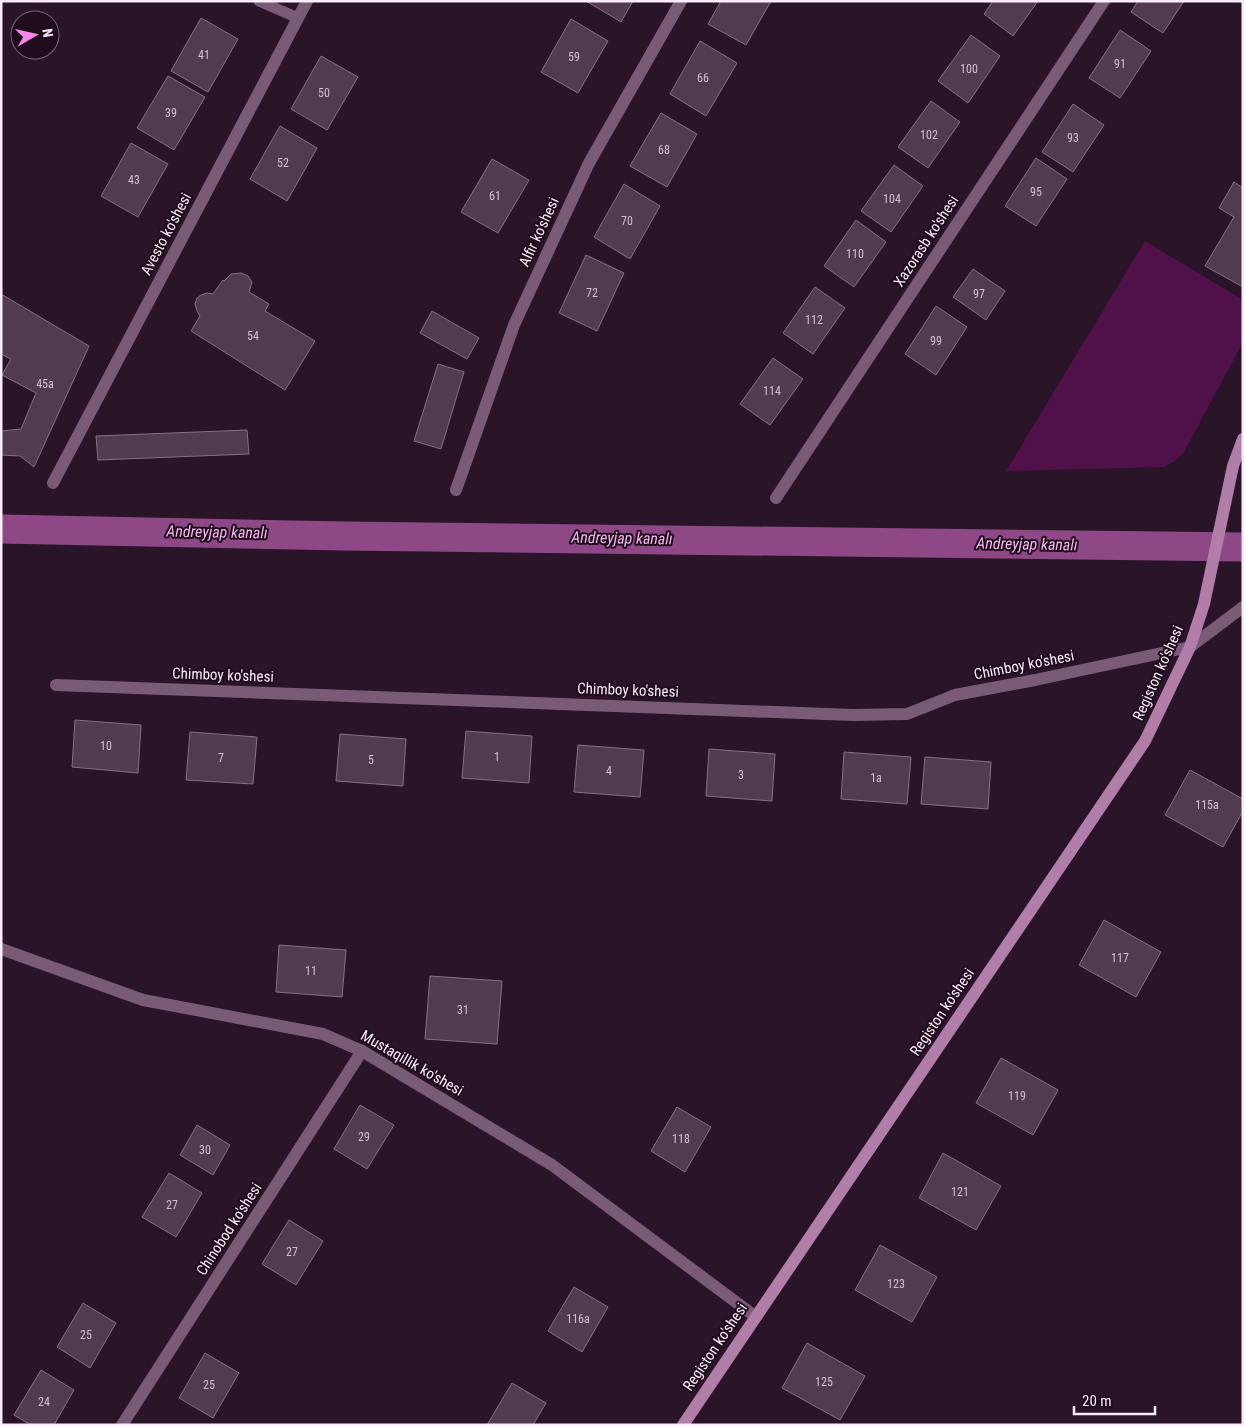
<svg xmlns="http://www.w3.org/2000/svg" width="1244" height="1426" font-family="'Roboto Condensed',sans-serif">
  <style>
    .green { fill: #50114b }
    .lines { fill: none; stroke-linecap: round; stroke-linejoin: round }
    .canal { stroke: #8e4886; stroke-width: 29 }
    .building { fill: #523b4f; stroke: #886f85 }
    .lane { stroke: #7a5b76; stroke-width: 11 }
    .street { stroke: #7a5b76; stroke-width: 12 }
    .secondary { stroke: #b07ea9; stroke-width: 12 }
    .labels { text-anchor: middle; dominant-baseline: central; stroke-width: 4; stroke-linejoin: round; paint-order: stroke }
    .number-label { font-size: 12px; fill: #d1c0ce }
    .street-label { font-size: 15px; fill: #fbedf9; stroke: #1f0c1d }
    .water-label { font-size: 16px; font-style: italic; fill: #f5baed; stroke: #1f0c1d }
  </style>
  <rect width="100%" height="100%" fill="#291527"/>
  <polygon class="green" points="1145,241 1243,300 1243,342 1184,452 1175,461 1164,467 1006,471"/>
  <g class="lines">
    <polyline class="canal" points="1,529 344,536 1243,547"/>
  </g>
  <g class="building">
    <polygon points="586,1 633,1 621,22"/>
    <polygon points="721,1 771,1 746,45 708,24"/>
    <polygon points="993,1 1038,1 1013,36 984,14"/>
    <polygon points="1138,1 1184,1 1163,33 1131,12"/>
    <polygon points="201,18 238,39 208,92 171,71"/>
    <polygon points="571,19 608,41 578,93 541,72"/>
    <polygon points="1120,30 1151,51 1120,98 1089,78"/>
    <polygon points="971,35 1000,56 968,103 938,81"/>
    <polygon points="700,41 737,63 706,116 670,94"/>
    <polygon points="321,56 358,77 327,130 291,109"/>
    <polygon points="168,76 205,97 174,150 137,128"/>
    <polygon points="931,101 960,122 928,168 898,147"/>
    <polygon points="1073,104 1104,125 1073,172 1042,152"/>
    <polygon points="661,113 697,134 667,187 630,166"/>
    <polygon points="280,126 317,148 287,201 250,179"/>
    <polygon points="131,143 168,164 138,217 101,196"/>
    <polygon points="1036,158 1067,179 1036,226 1005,206"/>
    <polygon points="492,159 529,180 498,233 461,212"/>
    <polygon points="894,165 923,186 891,232 861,211"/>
    <polygon points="1234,182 1243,188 1243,287 1205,266 1234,217 1219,208"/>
    <polygon points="624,184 660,206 630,259 594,237"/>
    <polygon points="856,220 886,242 854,287 824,266"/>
    <polygon points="586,255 624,273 597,331 559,313"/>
    <polygon points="973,269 1005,291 986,320 953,297"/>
    <polygon points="241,273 248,276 252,282 249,292 269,304 265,311 315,341 285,390 191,331 200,316 197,311 195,304 197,298 201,295 207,293 213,294 223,280 224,281 231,274"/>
    <polygon points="815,287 845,308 813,354 783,333"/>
    <polygon points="1,294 89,346 34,467 20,456 1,455 1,431 21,429 36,393 2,375 11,359 1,354"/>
    <polygon points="936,306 967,327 936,375 905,354"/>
    <polygon points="432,311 479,338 467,359 420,333"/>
    <polygon points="773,358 803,379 770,425 740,404"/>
    <polygon points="438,364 464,372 441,449 414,441"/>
    <polygon points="247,430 249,454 98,460 96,436"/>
    <polygon points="75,720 141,725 138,773 72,767"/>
    <polygon points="466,731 532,736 529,783 462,778"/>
    <polygon points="190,732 257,737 253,784 186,780"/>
    <polygon points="340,734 406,739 403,786 336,781"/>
    <polygon points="578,745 644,750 640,797 574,792"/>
    <polygon points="709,749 775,754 772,801 706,796"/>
    <polygon points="844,752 911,757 907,804 841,799"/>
    <polygon points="925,757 991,762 988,809 921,804"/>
    <polygon points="1190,770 1243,799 1243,811 1223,847 1165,815"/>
    <polygon points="1104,920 1161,952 1136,997 1079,965"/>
    <polygon points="279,945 346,950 342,997 276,992"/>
    <polygon points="430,976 502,981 497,1044 425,1039"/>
    <polygon points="1001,1058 1058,1090 1033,1135 976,1103"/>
    <polygon points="360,1105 394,1125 367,1169 334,1149"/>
    <polygon points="677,1107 711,1127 685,1172 651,1151"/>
    <polygon points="197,1125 230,1145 213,1175 180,1155"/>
    <polygon points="943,1153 1001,1186 976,1230 919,1198"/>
    <polygon points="169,1173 202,1193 176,1237 142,1217"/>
    <polygon points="289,1220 323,1241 296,1285 262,1264"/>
    <polygon points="880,1245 937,1277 912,1322 855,1290"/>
    <polygon points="574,1287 608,1307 582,1352 548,1331"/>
    <polygon points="83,1303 116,1323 90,1368 57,1347"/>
    <polygon points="807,1343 865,1376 840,1420 782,1388"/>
    <polygon points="205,1353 239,1373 213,1418 179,1398"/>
    <polygon points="41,1370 74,1390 54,1425 31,1425 14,1415"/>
    <polygon points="512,1383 546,1403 533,1425 487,1425"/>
  </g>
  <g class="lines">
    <polyline class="lane" points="259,1 298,18"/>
    <g class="street">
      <polyline points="53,483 307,1"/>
      <polyline points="456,490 514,325 589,163 681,1"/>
      <polyline points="776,498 1104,1"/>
      <polyline points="56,685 853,715 907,714 955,695 1035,680 1190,647 1243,607"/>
      <polyline points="1,949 143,1000 323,1034 362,1051 552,1165 756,1317"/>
      <polyline points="122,1425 362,1051"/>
    </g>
    <polyline class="secondary" points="683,1425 1145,741 1190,647 1204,604 1233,466 1243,439"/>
  </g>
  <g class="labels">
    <g class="number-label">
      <text x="204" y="55">41</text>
      <text x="574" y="57">59</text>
      <text x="1120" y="64">91</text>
      <text x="969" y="69">100</text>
      <text x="703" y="78">66</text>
      <text x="324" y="93">50</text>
      <text x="171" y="113">39</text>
      <text x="929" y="135">102</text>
      <text x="1073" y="138">93</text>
      <text x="664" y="150">68</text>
      <text x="283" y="163">52</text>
      <text x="134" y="180">43</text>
      <text x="1036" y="192">95</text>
      <text x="495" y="196">61</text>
      <text x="892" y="199">104</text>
      <text x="627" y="221">70</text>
      <text x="855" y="254">110</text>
      <text x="592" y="293">72</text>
      <text x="979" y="294">97</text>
      <text x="814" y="320">112</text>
      <text x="253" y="336">54</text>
      <text x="936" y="341">99</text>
      <text x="45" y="384">45a</text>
      <text x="772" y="391">114</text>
      <text x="106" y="746">10</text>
      <text x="497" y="757">1</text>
      <text x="221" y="758">7</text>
      <text x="371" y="760">5</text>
      <text x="609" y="771">4</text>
      <text x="741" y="775">3</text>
      <text x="876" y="778">1a</text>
      <text x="1207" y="805">115a</text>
      <text x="1120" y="958">117</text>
      <text x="311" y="971">11</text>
      <text x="463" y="1010">31</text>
      <text x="1017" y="1096">119</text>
      <text x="364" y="1137">29</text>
      <text x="681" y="1139">118</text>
      <text x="205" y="1150">30</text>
      <text x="960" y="1192">121</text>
      <text x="172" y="1205">27</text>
      <text x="292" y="1252">27</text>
      <text x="896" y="1284">123</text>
      <text x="578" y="1319">116a</text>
      <text x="86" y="1335">25</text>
      <text x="824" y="1382">125</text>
      <text x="209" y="1385">25</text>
      <text x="44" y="1402">24</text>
    </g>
    <g class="street-label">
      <text transform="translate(539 232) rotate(-65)">Alfir ko'shesi</text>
      <text transform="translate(166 234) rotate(-62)">Avesto ko'shesi</text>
      <text transform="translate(926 241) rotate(-57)">Xazorasb ko'shesi</text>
      <text transform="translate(1024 665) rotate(-11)">Chimboy ko'shesi</text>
      <text transform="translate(1158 673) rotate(-66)">Registon ko'shesi</text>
      <text transform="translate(223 675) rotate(2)">Chimboy ko'shesi</text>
      <text transform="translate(628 690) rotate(2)">Chimboy ko'shesi</text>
      <text transform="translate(942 1012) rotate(-56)">Registon ko'shesi</text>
      <text transform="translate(412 1063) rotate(30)">Mustaqillik ko'shesi</text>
      <text transform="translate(229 1229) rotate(-57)">Chinobod ko'shesi</text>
      <text transform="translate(715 1347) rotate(-56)">Registon ko'shesi</text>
    </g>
    <g class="water-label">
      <text transform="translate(217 532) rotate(1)">Andreyjap kanalı</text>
      <text transform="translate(622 538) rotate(1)">Andreyjap kanalı</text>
      <text transform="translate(1027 544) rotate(1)">Andreyjap kanalı</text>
    </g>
  </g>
  <rect width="1244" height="1426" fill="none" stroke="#fbedf9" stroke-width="5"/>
  <g transform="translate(35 35) rotate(81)"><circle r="24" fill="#1f0c1d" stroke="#776675"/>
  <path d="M0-4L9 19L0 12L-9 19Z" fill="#f788eb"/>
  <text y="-8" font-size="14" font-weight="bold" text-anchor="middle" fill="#fbedf9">N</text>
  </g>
  <path d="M1074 1406v8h81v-8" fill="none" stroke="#fbedf9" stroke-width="2.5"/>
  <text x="1082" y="1406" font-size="15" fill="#fbedf9" stroke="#1f0c1d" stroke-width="4" paint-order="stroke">20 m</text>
</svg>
